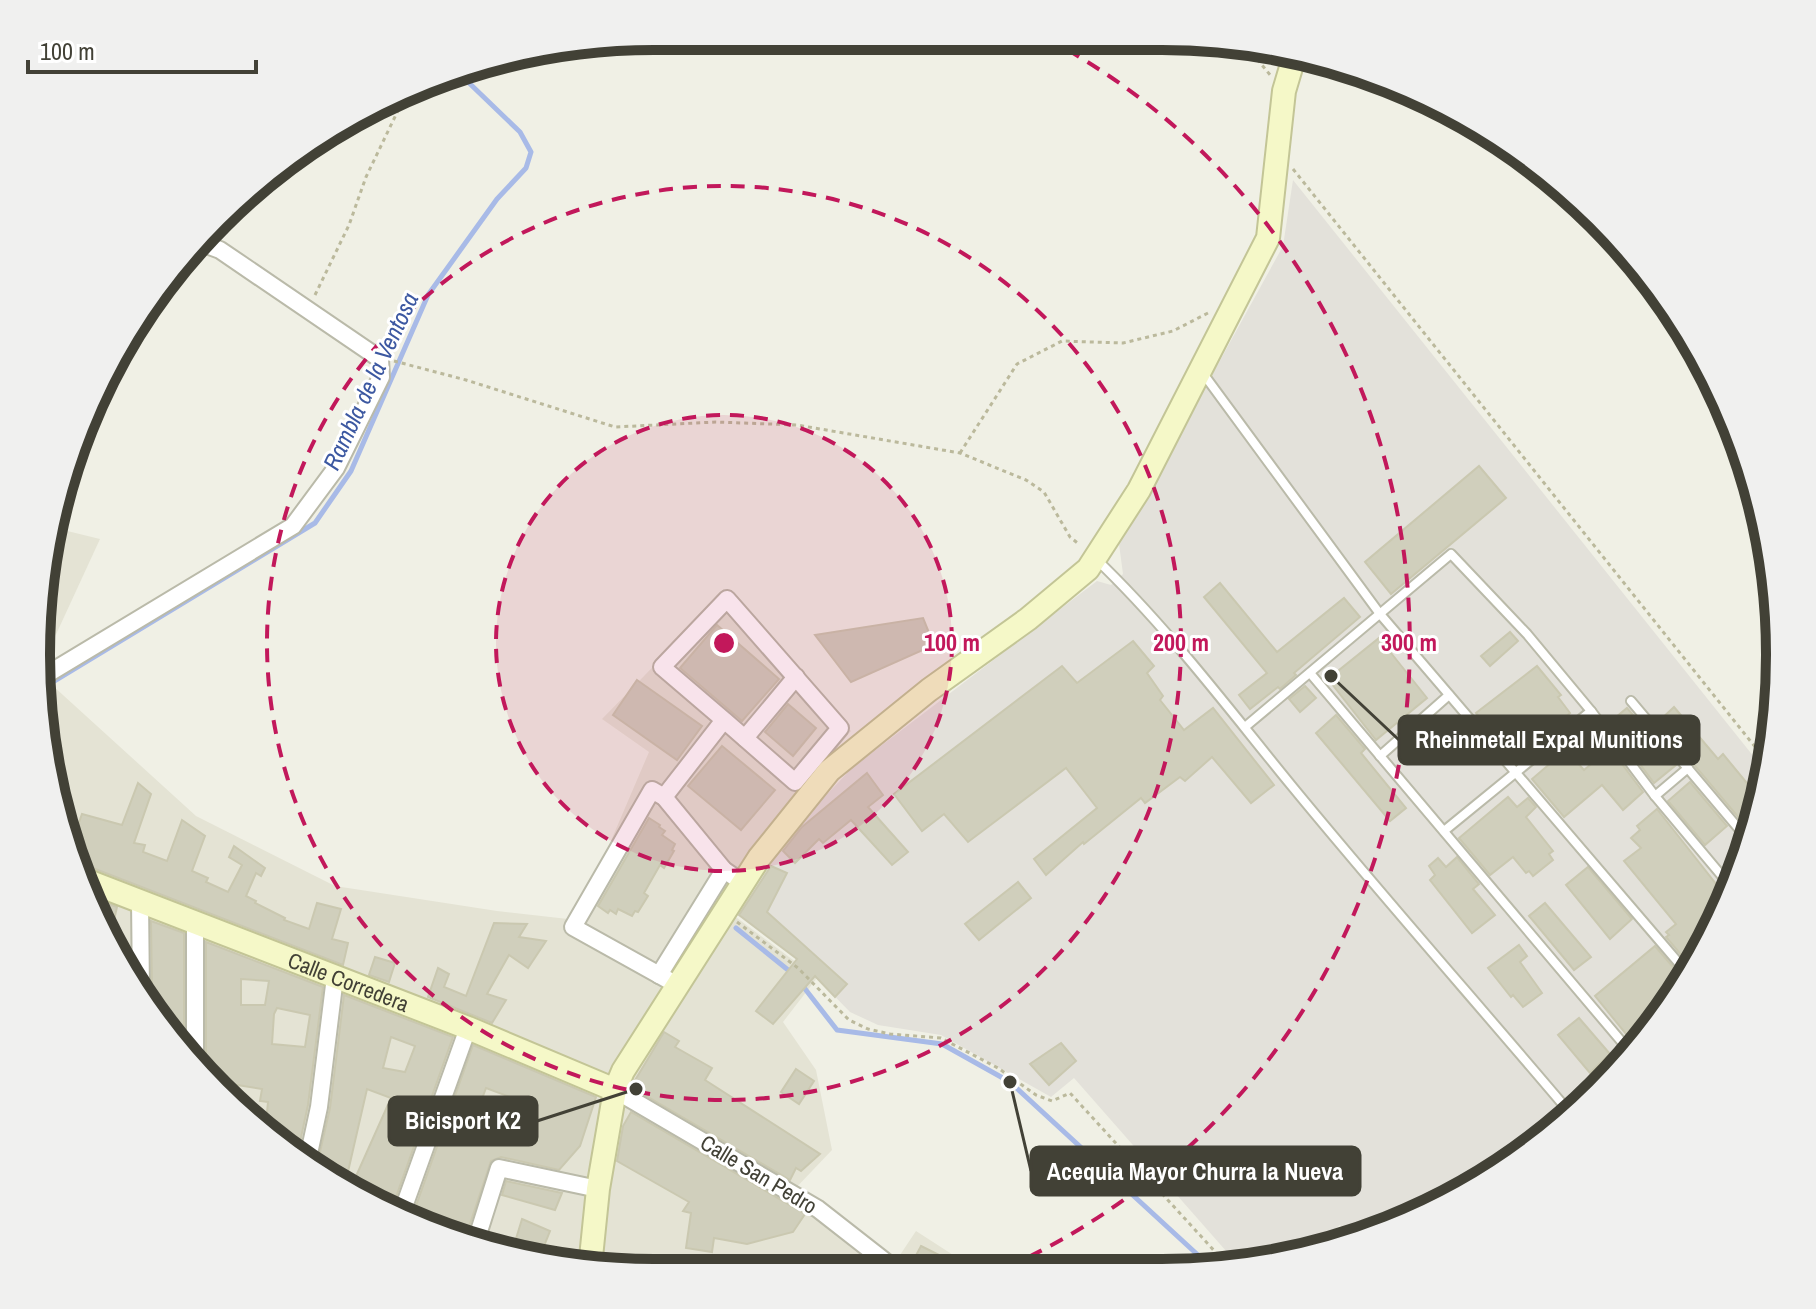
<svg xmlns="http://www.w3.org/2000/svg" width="1816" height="1309" font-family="'Archivo Narrow',sans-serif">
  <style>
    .residential { fill: #e4e3d4 }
    .industrial { fill: #e3e1da }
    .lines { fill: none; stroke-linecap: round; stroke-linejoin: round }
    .stream { stroke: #a8bae7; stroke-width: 5 }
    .building { fill: #d0cfbc; stroke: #cac8b0; stroke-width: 2; fill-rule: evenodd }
    .lane-casing { stroke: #babaa9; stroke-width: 12 }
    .street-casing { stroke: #babaa9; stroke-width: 20 }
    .secondary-casing { stroke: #c3c596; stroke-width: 26 }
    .path { stroke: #bbb99c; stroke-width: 3; stroke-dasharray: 4 4; stroke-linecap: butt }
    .lane { stroke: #fff; stroke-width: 8 }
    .street { stroke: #fff; stroke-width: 16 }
    .secondary { stroke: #f5f8c8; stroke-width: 22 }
    .ring { fill: none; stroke: #c2185b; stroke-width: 4; stroke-dasharray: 14 10 }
    .labels { text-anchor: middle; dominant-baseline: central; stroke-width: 6; stroke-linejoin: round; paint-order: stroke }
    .street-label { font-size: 22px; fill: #424136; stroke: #fff }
    .water-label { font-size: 24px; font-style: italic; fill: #3c58a1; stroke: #fff }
    .rim { fill: none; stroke: #424136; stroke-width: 10 }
    .centre { fill: #c2185b; stroke: #fff; stroke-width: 4 }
    .ring-label { font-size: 24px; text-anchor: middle; font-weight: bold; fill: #c2185b; stroke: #fff; stroke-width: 6; stroke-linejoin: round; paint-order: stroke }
    .leader { fill: none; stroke: #424136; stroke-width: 3 }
    .callout-dot { fill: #424136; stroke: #fff; stroke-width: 3 }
    .callout { fill: #424136; stroke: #424136; stroke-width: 3 }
    .callout-label { font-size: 24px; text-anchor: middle; font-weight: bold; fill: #fff }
  </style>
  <rect width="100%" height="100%" fill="#f0f0e5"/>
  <g class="residential">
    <polygon points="55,528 100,539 41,667 41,573"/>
    <polygon points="729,589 851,731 732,876 733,915 817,978 783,1022 816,1070 832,1150 792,1192 896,1261 916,1231 964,1262 960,1269 614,1272 456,1240 346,1190 247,1120 164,1031 83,892 41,735 41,675 196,816 335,886 497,911 577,920 649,752 602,719"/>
  </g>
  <polygon class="industrial" points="1293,180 1766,772 1747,853 1697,963 1627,1062 1538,1145 1399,1226 1352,1238 1340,1225 1308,1250 1241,1268 1074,1078 1051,1097 941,1035 878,1025 850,1012 802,963 738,913 775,849 852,768 1097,581 1111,585 1123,574 1119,544 1283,246"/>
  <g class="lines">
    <g class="stream">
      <polyline points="41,691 46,686 315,523 351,471 428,295 497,199 526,168 531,152 520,132 466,80"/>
      <polyline points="736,928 793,974"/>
      <polyline points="802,985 837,1030 942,1044 1010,1082 1212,1268"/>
    </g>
  </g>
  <g class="building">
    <polygon points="1479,466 1506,498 1391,594 1365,562"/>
    <polygon points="1220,583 1277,652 1344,598 1360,617 1294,673 1296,675 1280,689 1278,687 1250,709 1239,695 1267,673 1204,597"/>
    <polygon points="923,618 934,645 851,682 815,635"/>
    <polygon points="717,625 779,679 742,721 680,668"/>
    <polygon points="1510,632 1518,641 1490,666 1481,656"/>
    <polygon points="1379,638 1427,698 1376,740 1328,679"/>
    <polygon points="1133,641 1154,666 1147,673 1163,696 1160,700 1184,730 1213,708 1274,785 1251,803 1212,757 1185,781 1180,777 1145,803 1141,798 1084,844 1083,842 1046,875 1034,859 1097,808 1066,768 968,842 944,814 922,831 894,794 1062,666 1077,683"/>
    <polygon points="1537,666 1561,695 1558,697 1570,713 1538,740 1529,730 1513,744 1506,739 1501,744 1476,713"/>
    <polygon points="637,680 702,726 677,760 613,715"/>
    <polygon points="1305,686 1316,698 1300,712 1289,699"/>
    <polygon points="788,704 816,728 793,756 765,732"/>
    <polygon points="1674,707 1718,759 1723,754 1760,799 1739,818 1658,722"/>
    <polygon points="1627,708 1676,765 1654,783 1609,723"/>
    <polygon points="1336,715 1365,749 1361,753 1406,808 1390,821 1316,733"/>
    <polygon points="722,746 775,790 741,830 688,786"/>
    <polygon points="1610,748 1643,792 1623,810 1602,785 1564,817 1532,779 1566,750 1584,770"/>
    <polygon points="867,773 883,795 868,807 908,852 892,865 851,820 823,843 819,839 795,863 783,851 802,827"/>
    <polygon points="1690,782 1727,826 1705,845 1668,801"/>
    <polygon points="138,783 151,794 134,843 145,845 143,852 167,861 182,820 205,836 192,871 208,878 206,882 228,892 242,865 229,857 234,846 265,868 261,876 256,873 246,896 256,901 255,903 285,918 284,920 309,929 317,903 341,909 332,939 348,943 343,965 85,865 76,865 71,845 82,814 122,825"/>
    <polygon points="1508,797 1517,807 1528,798 1536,807 1526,817 1553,851 1549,854 1553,860 1533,876 1529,871 1526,873 1513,857 1490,875 1459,838"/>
    <polygon points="1657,809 1727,898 1693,969 1666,937 1669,935 1666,932 1676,924 1624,861 1641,848 1631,838 1640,830 1637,826"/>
    <polygon points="649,818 660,825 659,827 665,831 662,835 675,844 672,850 674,851 664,868 660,865 644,893 648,896 638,912 635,911 632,916 618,909 616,914 610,910 608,913 598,906"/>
    <polygon points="1457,857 1479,884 1473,889 1495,915 1472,933 1430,880 1435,875 1429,866 1438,858 1446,867"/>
    <polygon points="771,866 787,873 767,912 847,984 835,997 815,976 773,1024 756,1011 797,959 739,915"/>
    <polygon points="1588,867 1632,919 1610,939 1566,885"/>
    <polygon points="1018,882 1031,898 979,940 965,924"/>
    <polygon points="85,895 117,907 110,938 100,920"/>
    <polygon points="1545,903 1591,957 1574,970 1529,916"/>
    <polygon points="151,921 184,933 184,1053 164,1031 147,1001 152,992"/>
    <polygon points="494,923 527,924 519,937 546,941 528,968 509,955 487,994 506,1000 492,1023 428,997 438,968 449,974 444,987 466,996"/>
    <path d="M206 942 323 987 308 1105 297 1156 265 1133 268 1102 260 1101 262 1089 231 1084 232 1104 202 1072 206 1064ZM241 979 269 981 265 1005H241ZM277 1008 310 1015 305 1047 272 1044 274 1014Z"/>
    <polygon points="1519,945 1527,956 1520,962 1542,993 1523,1007 1513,995 1511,997 1488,968"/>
    <polygon points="1655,946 1685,981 1661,1014 1631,1040 1595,996"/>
    <polygon points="375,957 395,963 389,982 369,975"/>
    <path d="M344 995 453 1037 391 1211 386 1208 390 1196 353 1183 391 1098 367 1089 344 1189 316 1169 330 1108ZM391 1037 415 1046 405 1072 383 1068Z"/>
    <polygon points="1579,1018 1610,1054 1590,1073 1558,1035"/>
    <polygon points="664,1032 679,1041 675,1047 712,1068 705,1080 820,1154 801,1171 796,1168 790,1180 631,1087"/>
    <polygon points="1061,1043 1076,1061 1049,1085 1030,1064"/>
    <path d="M473 1045 596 1097 580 1146 559 1170 501 1157 491 1161 464 1242 411 1220ZM486 1088 518 1100 505 1135 473 1123Z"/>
    <polygon points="796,1069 814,1081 799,1104 781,1092"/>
    <polygon points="631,1112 805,1214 793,1232 747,1244 714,1238 712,1252 686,1248 691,1213 683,1211 689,1202 617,1161 623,1126"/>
    <polygon points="506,1181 562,1193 555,1210 502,1195"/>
    <polygon points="522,1219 550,1231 542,1251 515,1242"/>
    <polygon points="921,1246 947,1259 942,1270 923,1270 912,1263"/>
  </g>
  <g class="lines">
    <g class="lane-casing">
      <g id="lane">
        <polyline points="1202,372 1380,614 1689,975"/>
        <path d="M1096 559C1168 628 1228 708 1291 785 1382 896 1478 1004 1571 1114"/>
        <polyline points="1310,673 1632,1054"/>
        <polyline points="1631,701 1750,842"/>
        <polyline points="1245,727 1451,554 1527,634 1591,711 1655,796 1732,888"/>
        <polyline points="1380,756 1449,695"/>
        <polyline points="1655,796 1688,768"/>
        <polyline points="1444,831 1591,711"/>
      </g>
    </g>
    <g class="street-casing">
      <g id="street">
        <polyline points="41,678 293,526 336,468 381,377 380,359 220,250 196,241"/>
        <polyline points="745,738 796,677"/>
        <polyline points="664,797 724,720 795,782 840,728 727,599 662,667 724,720"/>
        <polyline points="140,901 141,992"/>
        <polyline points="195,921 195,1064"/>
        <polyline points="659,975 724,870"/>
        <polyline points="679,986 573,927 652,790 664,797 724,870 743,883"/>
        <polyline points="615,1090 818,1209 896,1270"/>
        <polyline points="307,1163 319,1107 335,977"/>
        <polyline points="401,1215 468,1028"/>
        <polyline points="475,1244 499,1168 598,1189"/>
      </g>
    </g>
    <g class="secondary-casing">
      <g id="secondary">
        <path id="s1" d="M80 878 468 1028 615 1090"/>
        <polyline points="590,1267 598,1189 615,1090 623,1071 759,858 829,771 929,690 1028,619 1088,569 1139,490 1268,238 1284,91 1295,54"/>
      </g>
    </g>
    <g class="path">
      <polyline points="1247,47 1271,76"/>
      <polyline points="1293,169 1768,763"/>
      <polyline points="315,295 349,225 366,177 404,98"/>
      <polyline points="394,361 466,380 615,427 716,422 797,425 960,453 1026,480 1044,492 1070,537 1080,545"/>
      <polyline points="960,453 1017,364 1062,341 1123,343 1173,331 1208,313"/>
      <polyline points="737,922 798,968 849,1020 868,1029 890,1034 941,1038 998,1068 1036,1095 1052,1101 1070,1093 1230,1268"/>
    </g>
    <use href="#lane" class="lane"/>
    <use href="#street" class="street"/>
    <use href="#secondary" class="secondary"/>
  </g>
  <circle cx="724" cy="643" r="228" fill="#c2185b" fill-opacity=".12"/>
  <g class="ring">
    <circle cx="724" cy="643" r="228"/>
    <circle cx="724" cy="643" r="457"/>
    <path d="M91 905A685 685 0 0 1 78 872M50 768A685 685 0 0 1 42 703M1046 38A685 685 0 0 1 1003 1269"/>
  </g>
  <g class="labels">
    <g class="street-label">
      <text stroke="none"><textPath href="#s1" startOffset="288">Calle Corredera</textPath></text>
      <text transform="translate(759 1174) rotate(31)">Calle San Pedro</text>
    </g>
    <g class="water-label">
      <text transform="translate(370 381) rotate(-65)">Rambla de la Ventosa</text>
    </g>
  </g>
  <path d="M0 0H1816V1309H0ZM654 50H1162A604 604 0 0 1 1766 654V655A604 604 0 0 1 1162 1259H654A604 604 0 0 1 50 655V654A604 604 0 0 1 654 50Z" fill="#f0f0ef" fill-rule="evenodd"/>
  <path class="rim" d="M654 50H1162A604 604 0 0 1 1766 654V655A604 604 0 0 1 1162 1259H654A604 604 0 0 1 50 655V654A604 604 0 0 1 654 50Z"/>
  <circle cx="724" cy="643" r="12" class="centre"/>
  <g class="ring-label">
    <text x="952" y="651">100 m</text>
    <text x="1181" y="651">200 m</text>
    <text x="1409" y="651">300 m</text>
  </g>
  <path class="leader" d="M1331 676L1399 740M636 1089L537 1121M1010 1082L1031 1171"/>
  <g class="callout-dot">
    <circle cx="1331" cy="676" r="8"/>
    <circle cx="636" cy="1089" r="8"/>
    <circle cx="1010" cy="1082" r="8"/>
  </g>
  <g class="callout">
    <rect x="1399" y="716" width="300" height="48" rx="8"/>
    <rect x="389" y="1097" width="148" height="48" rx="8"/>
    <rect x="1031" y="1147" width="329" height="48" rx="8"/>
  </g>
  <g class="callout-label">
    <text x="1549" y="748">Rheinmetall Expal Munitions</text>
    <text x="463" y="1129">Bicisport K2</text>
    <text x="1195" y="1180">Acequia Mayor Churra la Nueva</text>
  </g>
  <path d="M28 60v12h228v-12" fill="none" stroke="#424136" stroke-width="4"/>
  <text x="40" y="60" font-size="24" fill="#424136" stroke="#ffffff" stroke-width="6" paint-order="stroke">100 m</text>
</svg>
